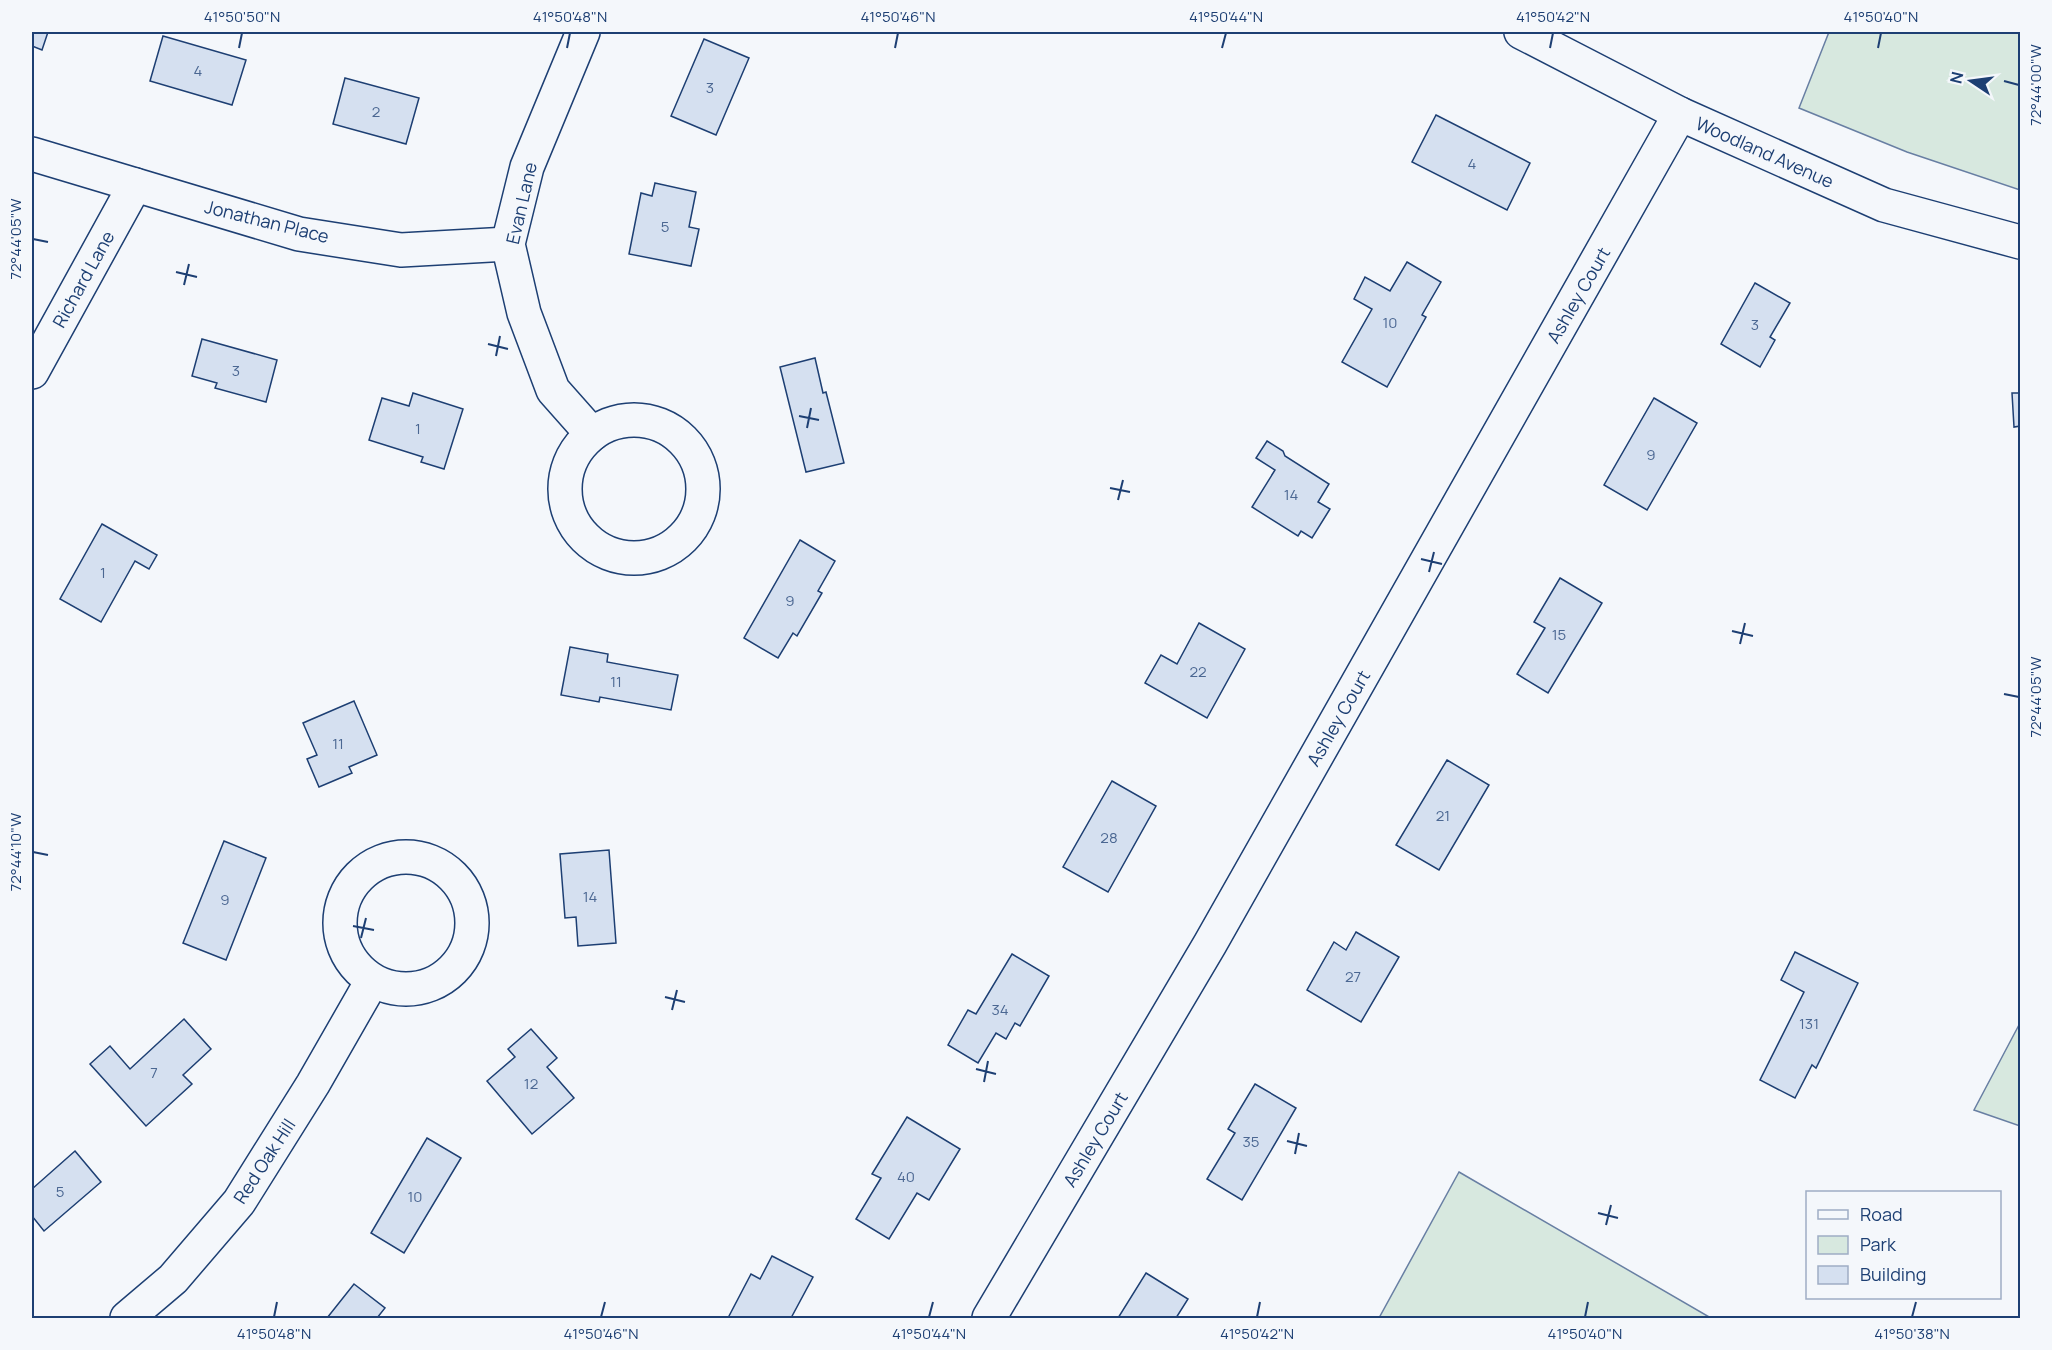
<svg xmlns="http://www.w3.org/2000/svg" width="2052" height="1350" font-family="Manrope,sans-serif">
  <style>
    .green { fill: #d7e8df; stroke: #687fa3; stroke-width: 1.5 }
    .building { fill: #d5e0f0; stroke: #1d3f73; stroke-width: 1.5 }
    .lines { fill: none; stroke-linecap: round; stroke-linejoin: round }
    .minor-casing { stroke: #1d3f73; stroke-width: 36 }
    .minor { stroke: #f4f7fb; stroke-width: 33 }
    .ticks { fill: none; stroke: #1d3f73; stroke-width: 2 }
    .labels { text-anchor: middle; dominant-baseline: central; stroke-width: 4.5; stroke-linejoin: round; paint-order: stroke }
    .number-label { font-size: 15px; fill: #4b6792 }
    .street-label { font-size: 18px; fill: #1d3f73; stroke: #f4f7fb }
    .neatline { fill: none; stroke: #1d3f73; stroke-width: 2 }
    .ticks-label { font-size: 15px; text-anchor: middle; fill: #1d3f73 }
  </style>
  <rect width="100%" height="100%" fill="#f4f7fb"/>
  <g class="green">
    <polygon points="1829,32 2020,32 2020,190 1907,152 1799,108"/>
    <polygon points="2020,1023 2020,1126 1974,1110"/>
    <polygon points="1459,1172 1711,1318 1379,1318"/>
  </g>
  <g class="building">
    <polygon points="32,32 48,32 42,50 32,46"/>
    <polygon points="163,36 246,60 232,105 150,81"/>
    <polygon points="704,39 749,58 716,135 671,116"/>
    <polygon points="345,78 419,98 406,144 333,124"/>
    <polygon points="1436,115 1530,163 1507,210 1412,162"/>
    <polygon points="655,183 696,192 689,227 699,229 691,266 629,254 641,193 652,196"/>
    <polygon points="1407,262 1441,282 1422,315 1426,317 1387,387 1342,362 1372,309 1354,299 1365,277 1390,291"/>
    <polygon points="1755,283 1790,303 1770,337 1775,340 1760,367 1721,344"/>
    <polygon points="202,339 277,360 266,402 215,388 217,383 192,376"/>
    <polygon points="815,358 823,393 826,392 844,463 806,472 780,367"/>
    <polygon points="413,393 463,409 444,469 421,462 423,457 369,440 382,398 409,406"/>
    <polygon points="2012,393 2020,393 2020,426 2014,427"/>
    <polygon points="1654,398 1697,423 1647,510 1604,485"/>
    <polygon points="1267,441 1283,451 1285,456 1329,484 1318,502 1330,509 1312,538 1301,531 1298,536 1252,507 1275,470 1256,458"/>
    <polygon points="102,524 157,555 149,569 135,561 101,622 60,599"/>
    <polygon points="800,540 835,561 818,591 822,593 797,636 793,633 778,658 744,638"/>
    <polygon points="1560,578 1602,603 1548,693 1517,674 1545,628 1534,622"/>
    <polygon points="1199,623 1245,649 1207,718 1145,683 1161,655 1177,664"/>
    <polygon points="570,647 608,654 607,662 678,675 671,710 600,697 599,702 561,695"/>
    <polygon points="354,701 377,755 349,767 352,773 319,787 307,759 317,755 303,723"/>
    <polygon points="1447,760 1489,785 1439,870 1396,845"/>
    <polygon points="1112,781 1156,806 1108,892 1063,867"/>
    <polygon points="224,841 266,858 226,960 183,943"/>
    <polygon points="609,850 616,943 578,946 576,917 565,918 560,854"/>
    <polygon points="1356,932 1399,957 1361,1022 1307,990 1334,942 1346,950"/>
    <polygon points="1795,952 1858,983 1816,1068 1812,1065 1795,1098 1760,1080 1804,992 1781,980"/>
    <polygon points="1012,954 1049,976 1020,1026 1015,1023 1006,1039 996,1033 978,1063 948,1045 968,1010 976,1014"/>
    <polygon points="184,1019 211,1049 183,1075 192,1084 146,1126 90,1064 110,1046 130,1069"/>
    <polygon points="531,1029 557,1058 547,1067 574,1098 532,1134 487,1081 515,1057 508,1049"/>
    <polygon points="1255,1084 1296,1108 1242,1200 1207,1179 1235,1133 1228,1129"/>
    <polygon points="907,1117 960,1149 929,1200 917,1193 889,1239 856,1219 881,1178 872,1174"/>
    <polygon points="427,1138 461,1158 404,1253 371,1233"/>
    <polygon points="75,1151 101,1182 44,1231 32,1216 32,1189"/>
    <polygon points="772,1256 813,1277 791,1318 728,1318 751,1274 760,1279"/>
    <polygon points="1146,1273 1188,1299 1176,1318 1118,1318"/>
    <polygon points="354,1284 385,1308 377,1318 327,1318"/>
  </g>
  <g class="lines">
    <g class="minor-casing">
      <g id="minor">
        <polyline points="583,32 527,167 508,244 524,313 553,390 592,434"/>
        <polyline points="1521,32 1680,114 1884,205 2020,242"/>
        <polyline points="32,154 299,234 401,250 508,244"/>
        <polyline points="32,372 135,185"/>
        <circle cx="634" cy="489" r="69"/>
        <circle cx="406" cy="923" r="66"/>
        <polyline points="127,1318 173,1279 239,1202 313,1084 372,981"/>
        <polyline points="989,1318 1210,944 1680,114"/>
      </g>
    </g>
    <use href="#minor" class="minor"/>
  </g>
  <path class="ticks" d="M239 48 242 33M567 48 570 33M895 48 898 33M1222 48 1226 33M1550 48 1553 33M1878 48 1881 33M2004 81 2019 85M33 239 48 242M176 272 197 277M184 285 189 264M488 344 508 349M496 356 500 336M799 416 819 420M807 428 811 408M1110 488 1130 492M1118 500 1123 480M1421 559 1442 564M1429 572 1434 552M1732 631 1753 636M1740 644 1745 623M2004 694 2019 697M33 852 48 855M353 926 374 930M361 938 366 918M665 997 685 1002M672 1010 677 990M976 1069 996 1074M984 1082 988 1061M1287 1141 1307 1146M1295 1154 1299 1133M1598 1213 1618 1218M1606 1225 1611 1205M274 1317 277 1302M601 1317 605 1302M929 1317 933 1302M1257 1317 1260 1302M1585 1317 1588 1302M1912 1317 1916 1302"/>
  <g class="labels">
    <g class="number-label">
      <text x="198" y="70">4</text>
      <text x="710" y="87">3</text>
      <text x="376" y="111">2</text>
      <text x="1472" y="163">4</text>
      <text x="665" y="226">5</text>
      <text x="1390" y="322">10</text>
      <text x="1755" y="324">3</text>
      <text x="236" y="370">3</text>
      <text x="418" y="428">1</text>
      <text x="1651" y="454">9</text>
      <text x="1291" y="494">14</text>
      <text x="103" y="572">1</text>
      <text x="790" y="600">9</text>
      <text x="1559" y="634">15</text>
      <text x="1198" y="671">22</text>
      <text x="616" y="681">11</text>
      <text x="338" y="743">11</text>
      <text x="1443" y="815">21</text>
      <text x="1109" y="837">28</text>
      <text x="590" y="896">14</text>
      <text x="225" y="899">9</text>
      <text x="1353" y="976">27</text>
      <text x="1000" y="1009">34</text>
      <text x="1809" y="1023">131</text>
      <text x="154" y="1072">7</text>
      <text x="531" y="1083">12</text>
      <text x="1251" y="1141">35</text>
      <text x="906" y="1176">40</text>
      <text x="60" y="1191">5</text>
      <text x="415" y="1196">10</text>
    </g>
    <g class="street-label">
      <text transform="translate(1765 152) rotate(24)">Woodland Avenue</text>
      <text transform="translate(521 203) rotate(-77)">Evan Lane</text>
      <text transform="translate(267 221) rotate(14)">Jonathan Place</text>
      <text transform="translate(83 279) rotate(-61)">Richard Lane</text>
      <text transform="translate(1578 295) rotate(-60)">Ashley Court</text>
      <text transform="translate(1338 718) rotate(-60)">Ashley Court</text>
      <text transform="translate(1095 1139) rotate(-59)">Ashley Court</text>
      <text transform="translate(264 1161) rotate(-57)">Red Oak Hill</text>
    </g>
  </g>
  <rect width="2052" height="1350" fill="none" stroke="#f4f7fb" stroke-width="66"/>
  <rect x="1806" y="1191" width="195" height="108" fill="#f4f7fb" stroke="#9eadc5" stroke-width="1.5"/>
  <rect x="1818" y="1210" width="30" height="9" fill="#f4f7fb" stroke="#9eadc5" stroke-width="1.5"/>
  <text x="1860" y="1221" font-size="18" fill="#1d3f73">Road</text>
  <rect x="1818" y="1236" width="30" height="18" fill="#d7e8df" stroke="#9eadc5" stroke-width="1.5"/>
  <text x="1860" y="1251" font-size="18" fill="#1d3f73">Park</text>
  <rect x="1818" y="1266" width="30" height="18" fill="#d5e0f0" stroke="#9eadc5" stroke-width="1.5"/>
  <text x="1860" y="1281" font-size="18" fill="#1d3f73">Building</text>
  <g transform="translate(1971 81) rotate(283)" stroke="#f4f7fb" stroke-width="4.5" paint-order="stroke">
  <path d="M0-4.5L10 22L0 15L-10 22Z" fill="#1d3f73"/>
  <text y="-9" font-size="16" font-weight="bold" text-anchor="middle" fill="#1d3f73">N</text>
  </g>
  <rect x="33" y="33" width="1986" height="1284" class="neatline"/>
  <g class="ticks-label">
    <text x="242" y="22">41°50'50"N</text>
    <text x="570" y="22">41°50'48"N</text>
    <text x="898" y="22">41°50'46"N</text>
    <text x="1226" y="22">41°50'44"N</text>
    <text x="1553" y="22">41°50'42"N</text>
    <text x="1881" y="22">41°50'40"N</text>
    <text transform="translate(2036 85) rotate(-90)" y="5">72°44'00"W</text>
    <text transform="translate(16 239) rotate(-90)" y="5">72°44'05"W</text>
    <text transform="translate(2036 697) rotate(-90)" y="5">72°44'05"W</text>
    <text transform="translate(16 852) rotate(-90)" y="5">72°44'10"W</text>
    <text x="274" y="1339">41°50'48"N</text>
    <text x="601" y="1339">41°50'46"N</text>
    <text x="929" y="1339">41°50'44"N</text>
    <text x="1257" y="1339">41°50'42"N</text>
    <text x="1585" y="1339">41°50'40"N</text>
    <text x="1912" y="1339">41°50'38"N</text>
  </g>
</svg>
